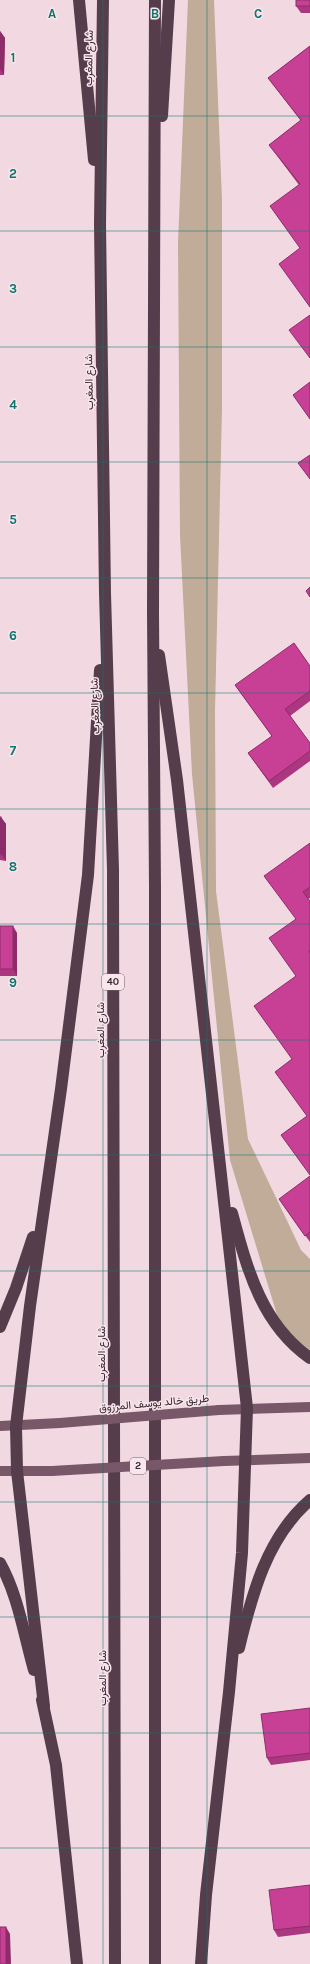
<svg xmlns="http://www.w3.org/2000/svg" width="310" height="1964" font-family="Karla,Vazirmatn,sans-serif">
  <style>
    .green { fill: #c1ab99 }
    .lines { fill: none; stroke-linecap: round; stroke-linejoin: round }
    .major { stroke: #785768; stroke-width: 10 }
    .highway { stroke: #563d4b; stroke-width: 12 }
    .major-bridge { stroke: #785768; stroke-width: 10 }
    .wall { fill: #ac3781 }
    .shaded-wall { fill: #8c2d69 }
    .building { fill: #c84096; stroke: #8c2d69 }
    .grid { fill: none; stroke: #0f766e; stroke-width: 1; stroke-opacity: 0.55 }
    .labels { text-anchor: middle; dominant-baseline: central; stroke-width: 3; stroke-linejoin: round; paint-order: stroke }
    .shield { fill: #f9e5ec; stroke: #705f68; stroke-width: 1 }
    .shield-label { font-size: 10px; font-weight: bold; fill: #35262f }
    .street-label { font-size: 11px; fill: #35262f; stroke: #f9e5ec }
    .grid-label { font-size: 13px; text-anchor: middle; font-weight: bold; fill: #0f766e; stroke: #f9e5ec; stroke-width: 3; stroke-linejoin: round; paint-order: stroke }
  </style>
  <rect width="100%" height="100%" fill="#f2d9e1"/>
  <polygon class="green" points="188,0 214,0 222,200 222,408 215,711 216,891 248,1139 301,1250 310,1259 310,1350 281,1328 230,1160 192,774 180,535 178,243"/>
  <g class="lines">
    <g class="major">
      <polyline points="219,1410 310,1407"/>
      <polyline points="0,1426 60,1423"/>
      <polyline points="224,1461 310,1458"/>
      <polyline points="0,1471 52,1471"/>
    </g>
    <g class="highway">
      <polyline points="79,0 94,160"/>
      <polyline points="103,0 100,224 105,593 113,870 115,1964"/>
      <polyline points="155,0 153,612 155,888 155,1964"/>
      <polyline points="162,116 169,0"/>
      <polyline points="159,655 177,780 247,1408 242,1553 229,1692 206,1895 201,1964"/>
      <path d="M232 1213C247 1268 261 1324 310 1358"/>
      <polyline points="0,1327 16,1288 33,1237"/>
      <path d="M0 1563C18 1595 24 1635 34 1670"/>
      <path d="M239 1648C252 1594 267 1537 310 1500"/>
      <polyline points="42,1700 56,1765 77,1964"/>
      <polyline points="44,1706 17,1471 16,1426 30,1306 61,1089 88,875 100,670"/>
    </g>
    <g class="major-bridge">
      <polyline points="60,1423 219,1410"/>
      <polyline points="52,1471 224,1461"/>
    </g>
  </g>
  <g class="wall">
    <polygon points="310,0 310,13 301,13 296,6"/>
    <polygon points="0,31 5,38 4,75 0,75"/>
    <polygon points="310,46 300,248 299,185 269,145 301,121 268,78"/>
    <polygon points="310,666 310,701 290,716 310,743 310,761 273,788 248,753 272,736 235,685"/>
    <polygon points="0,817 6,824 6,861 0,860"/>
    <polygon points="310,843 310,898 308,899 310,901 310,1175 307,1116 292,1059 296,976 295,919"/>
    <polygon points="0,926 17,933 17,976 0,976"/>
    <polygon points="310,1176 310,1242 284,1206"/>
    <polygon points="310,1708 310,1760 271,1765 267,1758"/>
    <polygon points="310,1885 310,1933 278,1937 274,1930"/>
  </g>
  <g class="shaded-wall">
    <polygon points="0,31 5,38 4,75 0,69"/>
    <polygon points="1,817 6,824 6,861 1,854"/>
    <polygon points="13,926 17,933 17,976 13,969"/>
    <polygon points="6,1927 10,1934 11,1964 6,1964"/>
  </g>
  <g class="building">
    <rect x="296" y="0" width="14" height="6"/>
    <polygon points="310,46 310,307 279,264 300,248 270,206 300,184 269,145 301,120 268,78"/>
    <polygon points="310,315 310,358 289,330"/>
    <polygon points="310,382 310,419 293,395"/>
    <polygon points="310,455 310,479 298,463"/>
    <polygon points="310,587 310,597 306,591"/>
    <polygon points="294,643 310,666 310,691 285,709 310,743 310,751 269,781 248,753 272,736 235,685"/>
    <rect x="0" y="817" width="1" height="37"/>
    <polygon points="310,843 310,887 303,892 310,901 310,950 309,951 310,953 310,1175 281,1135 307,1116 275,1072 292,1059 254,1006 296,976 269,938 296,919 264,876"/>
    <rect x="0" y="926" width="13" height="43"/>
    <polygon points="310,1176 310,1232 305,1236 279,1199"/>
    <polygon points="310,1708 310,1753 267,1758 261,1714"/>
    <polygon points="310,1885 310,1926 274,1930 269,1890"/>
    <rect x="0" y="1927" width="6" height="37"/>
  </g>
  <path class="grid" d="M103 0V1964M207 0V1964M0 116H310M0 231H310M0 347H310M0 462H310M0 578H310M0 693H310M0 809H310M0 924H310M0 1040H310M0 1155H310M0 1271H310M0 1386H310M0 1502H310M0 1617H310M0 1733H310M0 1848H310"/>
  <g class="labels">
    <g class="shield">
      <rect x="102" y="974" width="22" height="16" rx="3"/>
      <rect x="130" y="1458" width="16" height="16" rx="3"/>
    </g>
    <g class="shield-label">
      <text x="113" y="982">40</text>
      <text x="138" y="1466">2</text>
    </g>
    <g class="street-label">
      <text transform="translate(89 58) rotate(-89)">شارع المغرب</text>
      <text transform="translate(89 382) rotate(-91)">شارع المغرب</text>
      <text transform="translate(95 706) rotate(-92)">شارع المغرب</text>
      <text transform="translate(100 1030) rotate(-90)">شارع المغرب</text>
      <text transform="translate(101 1354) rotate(-90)">شارع المغرب</text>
      <text transform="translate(154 1403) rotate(-5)">طريق خالد يوسف المرزوق</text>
      <text transform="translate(102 1678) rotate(-90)">شارع المغرب</text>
    </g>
  </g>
  <g class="grid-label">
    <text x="52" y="18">A</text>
    <text x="155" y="18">B</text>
    <text x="258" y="18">C</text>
    <text x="13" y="62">1</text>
    <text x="13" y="178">2</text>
    <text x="13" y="293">3</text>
    <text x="13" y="409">4</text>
    <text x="13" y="524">5</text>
    <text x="13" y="640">6</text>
    <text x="13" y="755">7</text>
    <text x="13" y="871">8</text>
    <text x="13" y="987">9</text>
  </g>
</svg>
